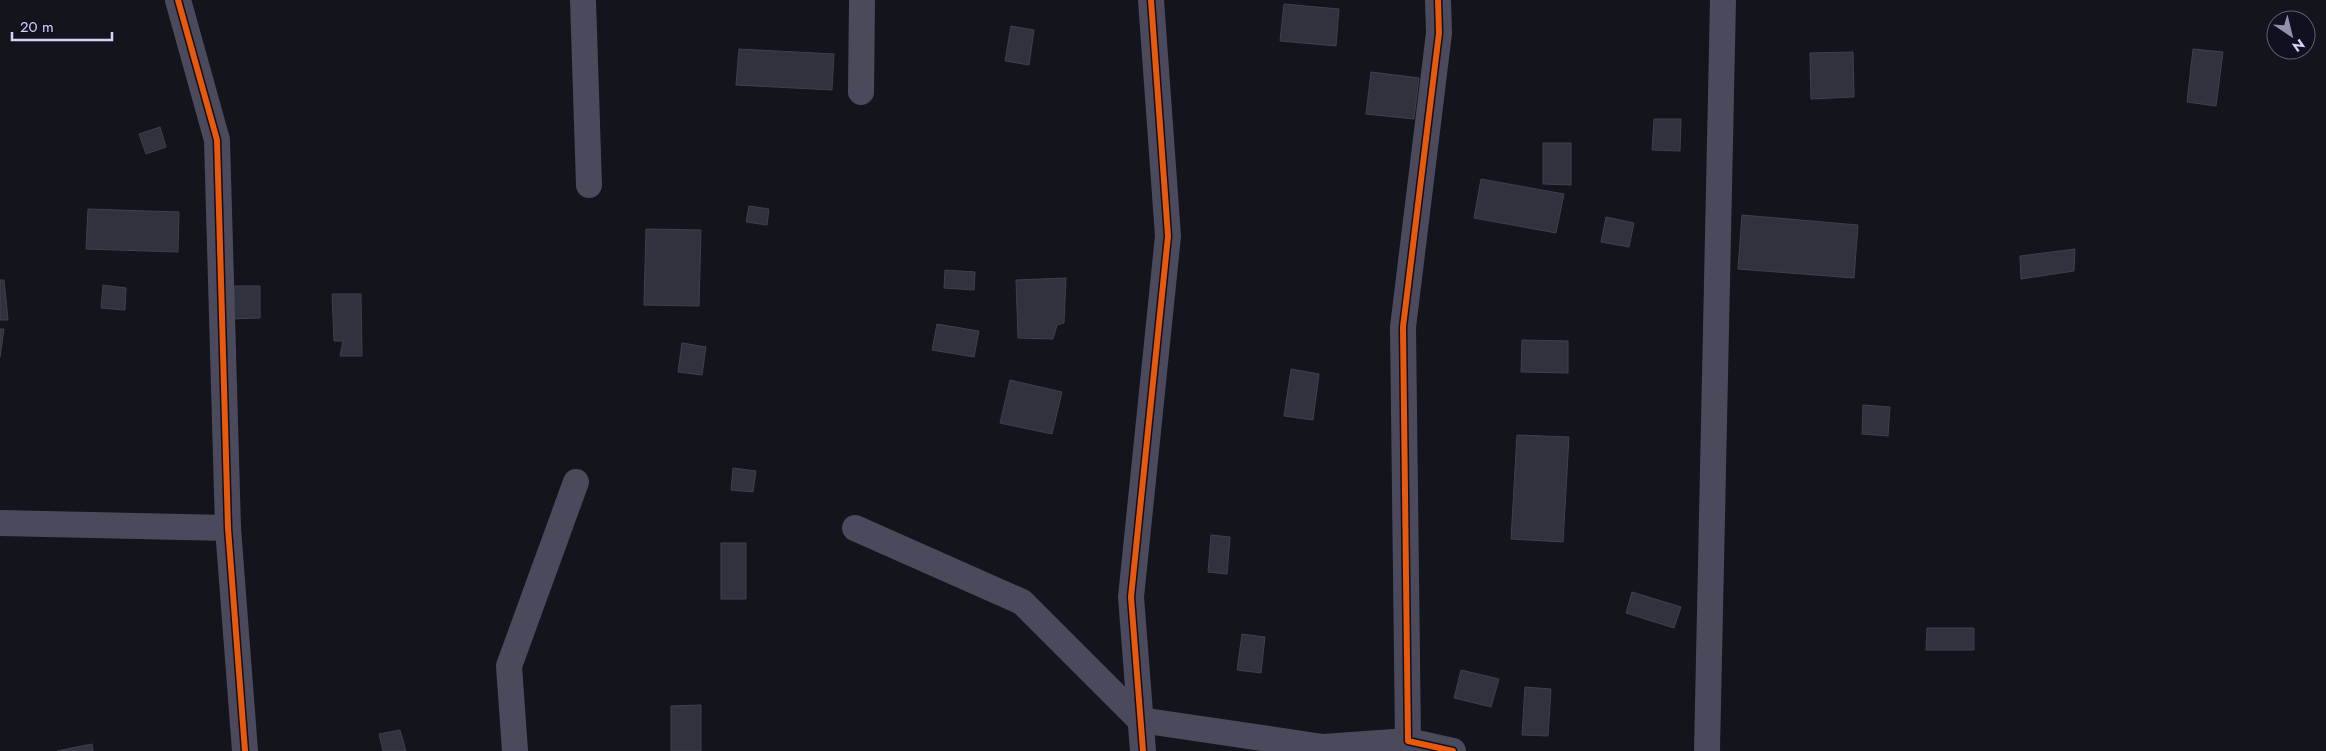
<svg xmlns="http://www.w3.org/2000/svg" width="2326" height="751" font-family="Jost,sans-serif">
  <style>
    .building { fill: #32323e; stroke: #403f4f }
    .lines { fill: none; stroke-linecap: round; stroke-linejoin: round }
    .street { stroke: #4a4a5c; stroke-width: 26 }
    .cycleway-casing { stroke: #101020; stroke-width: 9 }
    .cycleway { stroke: #e8590c; stroke-width: 6 }
  </style>
  <rect width="100%" height="100%" fill="#14141c"/>
  <g class="building">
    <polygon points="1284,4 1339,9 1336,46 1280,41"/>
    <polygon points="1011,26 1034,30 1029,65 1005,61"/>
    <polygon points="739,49 834,54 832,90 736,85"/>
    <polygon points="2193,49 2223,52 2216,106 2187,102"/>
    <polygon points="1853,52 1854,97 1811,99 1810,53"/>
    <polygon points="1371,72 1419,78 1414,119 1366,114"/>
    <polygon points="1654,119 1681,119 1680,151 1652,150"/>
    <polygon points="160,127 166,147 146,154 139,134"/>
    <polygon points="1543,143 1571,143 1571,185 1543,184"/>
    <polygon points="1481,179 1564,194 1556,233 1474,218"/>
    <polygon points="749,206 769,209 767,225 746,222"/>
    <polygon points="88,209 179,212 178,252 86,249"/>
    <polygon points="1742,215 1858,225 1854,278 1738,269"/>
    <polygon points="1606,217 1634,223 1629,247 1601,242"/>
    <polygon points="646,229 701,230 699,306 644,305"/>
    <polygon points="2075,249 2074,271 2021,279 2020,256"/>
    <polygon points="945,270 975,272 974,290 944,288"/>
    <polygon points="1066,278 1064,323 1057,325 1053,339 1018,338 1016,280"/>
    <polygon points="0,280 4,280 8,320 0,320"/>
    <polygon points="103,285 126,288 125,310 101,308"/>
    <polygon points="230,286 260,286 260,318 230,319"/>
    <polygon points="332,294 361,294 362,356 340,356 343,341 334,341"/>
    <polygon points="937,324 979,331 974,357 932,350"/>
    <polygon points="0,329 4,329 0,357"/>
    <polygon points="1522,340 1568,341 1568,373 1521,372"/>
    <polygon points="682,343 706,347 702,375 678,372"/>
    <polygon points="1291,369 1319,374 1313,420 1284,416"/>
    <polygon points="1010,380 1062,392 1052,434 1000,423"/>
    <polygon points="1863,405 1890,407 1888,436 1862,434"/>
    <polygon points="1517,435 1569,437 1563,542 1511,539"/>
    <polygon points="733,468 756,471 753,492 731,490"/>
    <polygon points="1211,535 1230,537 1227,574 1208,572"/>
    <rect x="721" y="543" width="25" height="56"/>
    <polygon points="1632,592 1681,607 1674,628 1626,613"/>
    <polygon points="1927,628 1974,628 1974,650 1926,650"/>
    <polygon points="1242,634 1265,637 1261,673 1237,670"/>
    <polygon points="1461,670 1499,679 1491,707 1454,698"/>
    <polygon points="1525,687 1551,689 1548,736 1522,735"/>
    <polygon points="701,705 701,751 671,751 671,706"/>
    <polygon points="400,730 406,751 383,751 379,734"/>
    <polygon points="92,744 93,751 57,751"/>
  </g>
  <g class="lines">
    <g class="street">
      <polyline points="178,0 217,140 228,528 245,751"/>
      <polyline points="583,0 589,185"/>
      <polyline points="1438,0 1439,33 1403,327 1408,741 1453,751"/>
      <polyline points="861,92 862,0"/>
      <polyline points="0,523 228,528"/>
      <polyline points="855,528 1022,602 1140,720 1323,747 1408,741 1408,751"/>
      <polyline points="515,751 509,666 576,482"/>
      <polyline points="1143,751 1131,597 1168,236 1151,0"/>
      <polyline points="1707,751 1723,0"/>
    </g>
    <g class="cycleway-casing">
      <g id="cycleway">
        <polyline points="178,0 217,140 228,528 245,751"/>
        <polyline points="1438,0 1439,33 1403,327 1408,741 1453,751"/>
        <polyline points="1143,751 1131,597 1168,236 1151,0"/>
      </g>
    </g>
    <use href="#cycleway" class="cycleway"/>
  </g>
  <g transform="translate(2291 35) rotate(145)"><circle r="24" fill="#101020" stroke="#5e5e77"/>
  <path d="M0-4L9 19L0 12L-9 19Z" fill="#9191ac"/>
  <text y="-8" font-size="14" font-weight="bold" text-anchor="middle" fill="#d4d4fa">N</text>
  </g>
  <path d="M12 32v8h100v-8" fill="none" stroke="#d4d4fa" stroke-width="2.5"/>
  <text x="20" y="32" font-size="15" fill="#d4d4fa" stroke="#101020" stroke-width="4" paint-order="stroke">20 m</text>
</svg>
